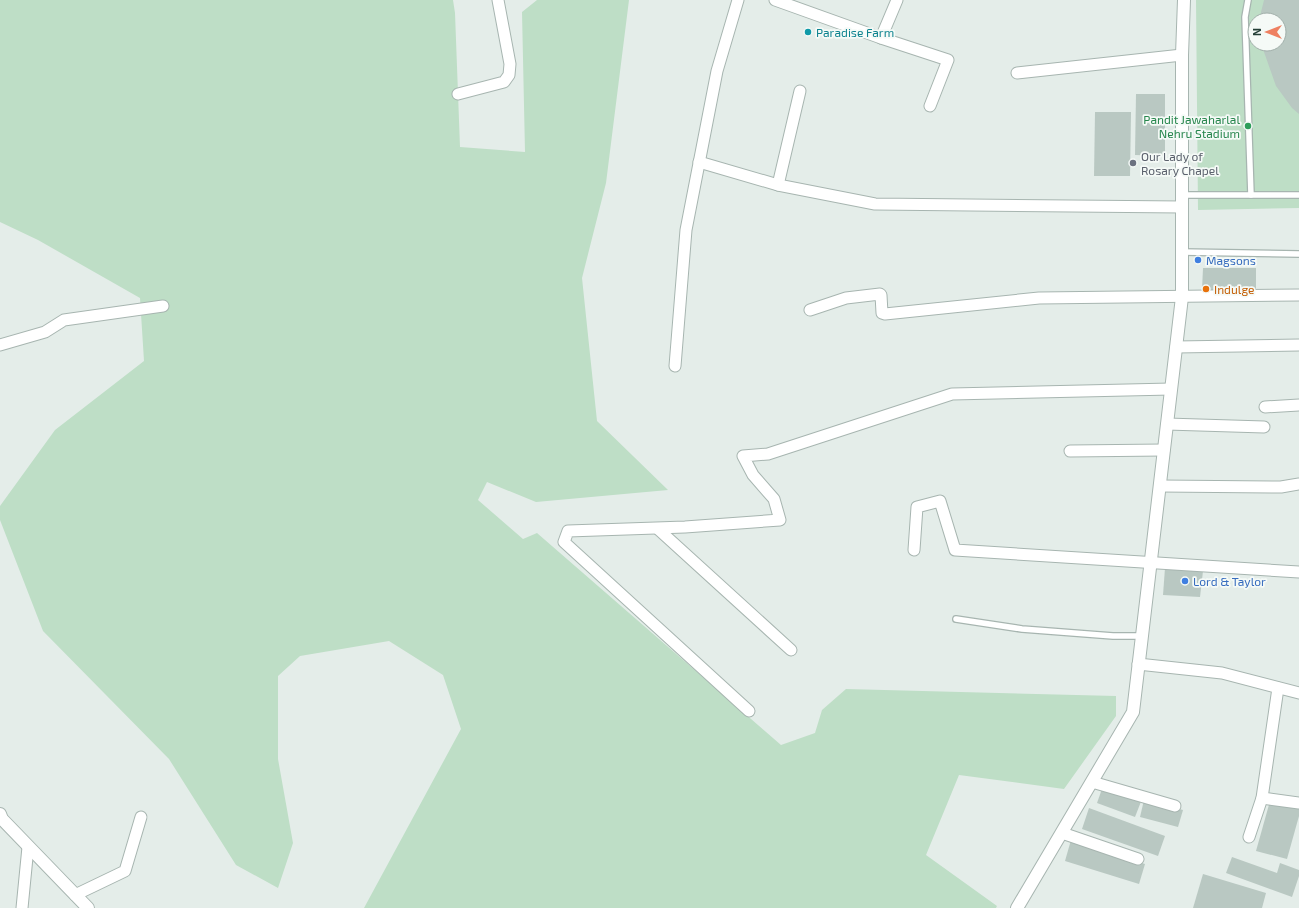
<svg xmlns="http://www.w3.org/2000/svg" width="1299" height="908" font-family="'Exo 2',sans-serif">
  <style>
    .green { fill: #bedec6; fill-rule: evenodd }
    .building { fill: #b9c8c2 }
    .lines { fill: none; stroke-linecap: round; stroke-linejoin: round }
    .service-casing { stroke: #a7b5b0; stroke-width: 8 }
    .minor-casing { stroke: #a7b5b0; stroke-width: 13 }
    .tertiary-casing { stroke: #a7b5b0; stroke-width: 14 }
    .service { stroke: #fff; stroke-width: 5.5 }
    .minor { stroke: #fff; stroke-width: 11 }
    .tertiary { stroke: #fff; stroke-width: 12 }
    .culture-dot { fill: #0f9aa8; stroke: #f5faf7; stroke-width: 1.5 }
    .leisure-dot { fill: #2e9e5b; stroke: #f5faf7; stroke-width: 1.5 }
    .worship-dot { fill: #6b7280; stroke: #f5faf7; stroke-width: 1.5 }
    .shop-dot { fill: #3f7fe0; stroke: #f5faf7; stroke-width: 1.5 }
    .food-dot { fill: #e8710a; stroke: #f5faf7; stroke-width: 1.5 }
    .labels { text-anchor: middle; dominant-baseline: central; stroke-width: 3.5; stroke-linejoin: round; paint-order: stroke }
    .culture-label { font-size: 12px; fill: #0d838f; stroke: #f5faf7; text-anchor: start }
    .leisure-label { font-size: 12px; fill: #27864d; stroke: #f5faf7; text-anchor: end }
    .worship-label { font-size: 12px; fill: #5b616d; stroke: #f5faf7; text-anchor: start }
    .shop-label { font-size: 12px; fill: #366cbe; stroke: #f5faf7; text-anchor: start }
    .food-label { font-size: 12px; fill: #c56008; stroke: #f5faf7; text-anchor: start }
  </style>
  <rect width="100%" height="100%" fill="#e4ede9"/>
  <g class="green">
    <polygon points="0,0 453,0 455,13 460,147 525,152 522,12 537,0 629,0 606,183 582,278 597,421 668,490 536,502 487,482 478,500 523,539 537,533 781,745 815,733 822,710 846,689 1116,696 1116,716 1064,789 959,775 926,855 997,906 996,908 364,908 461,729 443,675 389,641 300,656 278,676 278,759 293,843 278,888 236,865 169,759 43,631 0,520 0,506 55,430 144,361 140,298 38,240 0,222"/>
    <path d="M1196 0H1299V208L1198 210ZM1255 20H1279V44H1255Z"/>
  </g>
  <g class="building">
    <polygon points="1264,0 1299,0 1299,114 1292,108 1276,86 1264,52 1263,44 1279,44 1279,20 1261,20 1261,12"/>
    <polygon points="1136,94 1165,94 1165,156 1135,155"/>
    <polygon points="1095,112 1131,112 1130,176 1094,176"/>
    <polygon points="1203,268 1256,268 1256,292 1202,290"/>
    <polygon points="1165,568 1203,571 1200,597 1163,595"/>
    <polygon points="1103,786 1142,799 1135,817 1097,803"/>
    <polygon points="1144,800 1183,810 1178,827 1140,817"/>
    <polygon points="1270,801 1299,809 1299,816 1287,859 1256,851"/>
    <polygon points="1089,808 1165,836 1158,856 1082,829"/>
    <polygon points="1071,840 1145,864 1139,884 1065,861"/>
    <polygon points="1232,857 1277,873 1280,863 1299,870 1299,876 1292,897 1226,873"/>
    <polygon points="1203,874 1266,893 1262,908 1193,908"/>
  </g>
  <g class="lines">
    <g class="service-casing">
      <g id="service">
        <polyline points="1248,0 1245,17 1251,195"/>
        <polyline points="1182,195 1299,195"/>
        <polyline points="1182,252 1299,254"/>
        <polyline points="956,619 1022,629 1113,636 1142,636"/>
      </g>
    </g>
    <g class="minor-casing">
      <g id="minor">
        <polyline points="775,0 881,38 948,60 930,106"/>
        <polyline points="881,38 897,0"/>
        <polyline points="1017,73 1182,55"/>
        <polyline points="458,94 504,82 509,75 510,64 498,0"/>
        <polyline points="699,162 778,185 875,204 1182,207"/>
        <polyline points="778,185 800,91"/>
        <polyline points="810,310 846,298 880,294 881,295 882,313 885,314 1039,298 1299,295"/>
        <polyline points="0,345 45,332 64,320 163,306"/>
        <polyline points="1176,347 1299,345"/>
        <polyline points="675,366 686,230 717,71 738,0"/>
        <polyline points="1265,407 1299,405"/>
        <polyline points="1167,424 1264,427"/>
        <polyline points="1070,451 1164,450"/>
        <polyline points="1160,486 1281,487 1299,484"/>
        <polyline points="658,529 791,650"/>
        <polyline points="914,550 917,507 940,501 955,550 1299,572"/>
        <polyline points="1138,664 1222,673 1299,693"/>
        <polyline points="749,711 564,542 568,531 685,527 780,520 774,499 753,475 743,456 768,454 952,394 1171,389"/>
        <polyline points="1092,782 1175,806"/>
        <polyline points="1262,798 1299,803"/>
        <polyline points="1062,833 1138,859"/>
        <polyline points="1249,837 1262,798 1278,688"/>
        <polyline points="75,895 125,871 141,817"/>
        <polyline points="22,908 28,847"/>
      </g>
    </g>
    <g class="tertiary-casing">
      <g id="tertiary">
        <polyline points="0,814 2,819 88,908"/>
        <polyline points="1017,908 1133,712 1182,297 1182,55 1184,0"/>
      </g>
    </g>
    <use href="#service" class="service"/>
    <use href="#minor" class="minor"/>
    <use href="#tertiary" class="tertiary"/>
  </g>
  <circle class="culture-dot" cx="808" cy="32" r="4"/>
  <circle class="leisure-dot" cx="1248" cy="126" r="4"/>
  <circle class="worship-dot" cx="1133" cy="163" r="4"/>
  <g class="shop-dot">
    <circle cx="1198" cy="260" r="4"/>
    <circle cx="1185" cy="581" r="4"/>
  </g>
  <circle class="food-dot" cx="1206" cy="289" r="4"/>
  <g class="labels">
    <g class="culture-label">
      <text x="816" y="32">Paradise Farm</text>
    </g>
    <g class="leisure-label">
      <text x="1240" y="119">Pandit Jawaharlal<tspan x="1240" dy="14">Nehru Stadium</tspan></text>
    </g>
    <g class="worship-label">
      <text x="1141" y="156">Our Lady of<tspan x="1141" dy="14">Rosary Chapel</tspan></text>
    </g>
    <g class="shop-label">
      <text x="1206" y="260">Magsons</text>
      <text x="1193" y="581">Lord &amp; Taylor</text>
    </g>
    <g class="food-label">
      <text x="1214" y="289">Indulge</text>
    </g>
  </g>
  <g transform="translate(1267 32) rotate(270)"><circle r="19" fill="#f5faf7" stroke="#a1afaa"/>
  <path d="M0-3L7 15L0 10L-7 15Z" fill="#ee8061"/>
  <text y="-6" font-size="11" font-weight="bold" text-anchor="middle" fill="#243f37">N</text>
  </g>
</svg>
